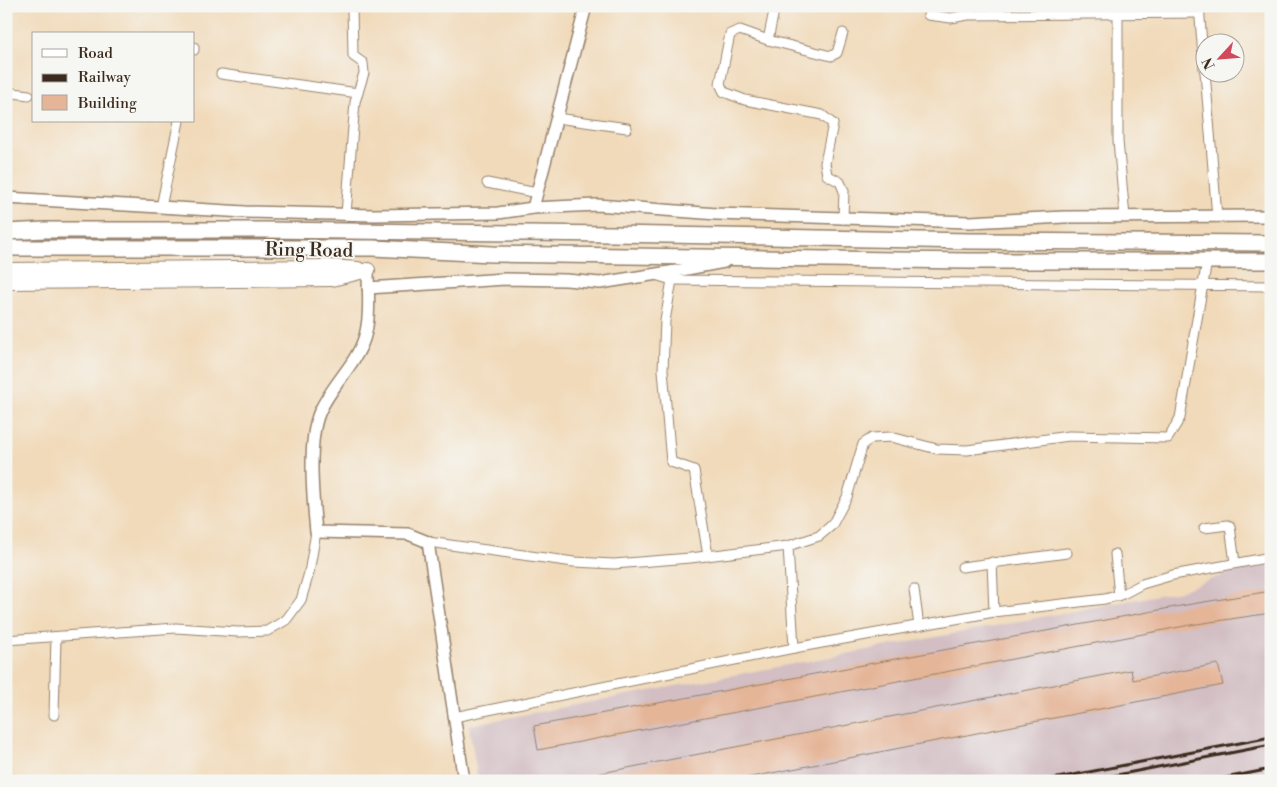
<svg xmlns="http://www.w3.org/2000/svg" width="1277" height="787" font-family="'Libre Bodoni',serif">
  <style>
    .industrial { fill: #d2bec3 }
    .building { fill: #e5b598 }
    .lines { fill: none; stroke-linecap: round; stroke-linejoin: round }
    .minor-casing { stroke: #96826c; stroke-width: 11 }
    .tertiary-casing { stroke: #96826c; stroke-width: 14 }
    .primary-casing { stroke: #96826c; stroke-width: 16 }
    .trunk-casing { stroke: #96826c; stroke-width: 18 }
    .minor { stroke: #fff; stroke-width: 9 }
    .tertiary { stroke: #fff; stroke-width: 11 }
    .primary { stroke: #fff; stroke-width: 14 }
    .trunk { stroke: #fff; stroke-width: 15 }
    .rail { stroke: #3b2a1e; stroke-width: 3 }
    .labels { text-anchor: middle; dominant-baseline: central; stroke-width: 4; stroke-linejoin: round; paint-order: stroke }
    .street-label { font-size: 19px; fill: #3b2a1e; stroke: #f6f6f2 }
  </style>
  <rect width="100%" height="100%" fill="#f6f6f2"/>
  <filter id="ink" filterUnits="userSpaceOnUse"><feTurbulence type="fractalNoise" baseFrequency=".02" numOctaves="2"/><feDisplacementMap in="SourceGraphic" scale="10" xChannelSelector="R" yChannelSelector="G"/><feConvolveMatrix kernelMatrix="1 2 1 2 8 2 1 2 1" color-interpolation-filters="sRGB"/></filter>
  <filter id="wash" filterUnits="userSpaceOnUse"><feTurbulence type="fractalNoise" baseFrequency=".0096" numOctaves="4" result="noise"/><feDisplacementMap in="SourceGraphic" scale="20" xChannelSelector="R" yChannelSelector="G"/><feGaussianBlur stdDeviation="1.12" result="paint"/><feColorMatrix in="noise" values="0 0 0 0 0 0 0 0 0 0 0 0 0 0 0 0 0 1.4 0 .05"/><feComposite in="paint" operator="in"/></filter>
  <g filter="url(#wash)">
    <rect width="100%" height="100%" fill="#f1daba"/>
    <polygon class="industrial" points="1271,565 1271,781 478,781 469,725 1180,591 1228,573"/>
    <g id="blocks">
      <g class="building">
        <polygon points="1271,591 1271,613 1190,625 538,750 534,726 1186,605"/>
        <polygon points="1218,664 1223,685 731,781 582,781 581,777 1131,670 1133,680"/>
      </g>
    </g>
  </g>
  <g filter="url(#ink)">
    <use href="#blocks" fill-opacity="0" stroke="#96826c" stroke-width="1"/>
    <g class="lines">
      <g class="minor-casing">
        <g id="minor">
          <polyline points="775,6 768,40 740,30 730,34 720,84 724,92 745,100 822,115 833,124 825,163 827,175 840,182 844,191 843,219"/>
          <polyline points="1199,6 1204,69"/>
          <polyline points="1118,14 1118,141 1125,217"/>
          <polyline points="928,15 951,18 968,15 1200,13"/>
          <polyline points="768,40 831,56 837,53 843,33"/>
          <polyline points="194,50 194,47"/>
          <polyline points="1205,72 1217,217"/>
          <polyline points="221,74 358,93"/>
          <polyline points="6,92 29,95"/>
          <polyline points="557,118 627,128"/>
          <polyline points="487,183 537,193"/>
          <polyline points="161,207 179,121"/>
          <polyline points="346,214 355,102 364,73 363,63 353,56 352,6"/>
          <polyline points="655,275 672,280 1271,286"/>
          <polyline points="672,280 665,321 663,370 671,462 694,470 708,556"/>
          <polyline points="1204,528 1228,525 1230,526 1235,563"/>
          <polyline points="428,542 574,562 614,564 690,558 788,546 819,536 832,525 847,497 863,444 872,438 891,437 937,449 967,450 1069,436 1168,438 1180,418 1207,261"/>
          <polyline points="788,546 794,648"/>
          <polyline points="1115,554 1119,596"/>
          <polyline points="992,562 994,612"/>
          <polyline points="962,567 1067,553"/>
          <polyline points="914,589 919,626"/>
          <polyline points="6,640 176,628 238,632 267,631 286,620 301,600 309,573 316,532"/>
          <polyline points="54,715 56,637"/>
          <polyline points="454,717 794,648 994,612 1105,599 1123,594 1142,584 1173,575 1271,557"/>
        </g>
      </g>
      <g class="tertiary-casing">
        <g id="tertiary">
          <polyline points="6,198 245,212 374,215 498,213 533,208 597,205 717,214 970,222 1064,217 1271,216"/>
          <polyline points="533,208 586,6"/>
          <path d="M368 270C368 291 371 318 364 339 355 365 332 385 320 411 307 440 313 500 316 532L408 534 428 542 464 781"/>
          <polyline points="368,288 505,279 566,280 600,283 676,271 724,262"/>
        </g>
      </g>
      <g class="primary-casing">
        <g id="primary">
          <polyline points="6,270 330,267 358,269"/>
          <polyline points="6,282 332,279 368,270"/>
        </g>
      </g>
      <g class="trunk-casing">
        <g id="trunk">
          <polyline points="6,232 45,230 265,230 614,234 970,241 1271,243"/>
          <polyline points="6,248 373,248 492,254 968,261 1271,261"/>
        </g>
      </g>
      <use href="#minor" class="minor"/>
      <use href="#tertiary" class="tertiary"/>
      <use href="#primary" class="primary"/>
      <use href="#trunk" class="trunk"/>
      <g class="rail">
        <polyline points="1042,781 1271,737"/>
        <polyline points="1086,781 1271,745"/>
        <polyline points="1209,781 1271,769"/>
        <polyline points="1255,781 1271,778"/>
      </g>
    </g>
  </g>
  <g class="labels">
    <g class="street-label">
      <text transform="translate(309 250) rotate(1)">Ring Road</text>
    </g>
  </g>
  <rect width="1277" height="787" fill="none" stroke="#f6f6f2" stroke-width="25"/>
  <rect x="32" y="32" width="162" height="90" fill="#f6f6f2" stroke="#aba49d"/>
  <rect x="42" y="49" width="25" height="8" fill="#ffffff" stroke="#aba49d"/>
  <text x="78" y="58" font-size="15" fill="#3b2a1e">Road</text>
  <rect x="42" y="74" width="25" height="8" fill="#3b2a1e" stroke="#aba49d"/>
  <text x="78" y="82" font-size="15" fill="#3b2a1e">Railway</text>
  <rect x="42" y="95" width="25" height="15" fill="#e5b598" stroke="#aba49d"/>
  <text x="78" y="108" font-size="15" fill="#3b2a1e">Building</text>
  <g transform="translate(1220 58) rotate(244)"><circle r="24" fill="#f6f6f2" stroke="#aba49d"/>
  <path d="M0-4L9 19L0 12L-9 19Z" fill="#d1495b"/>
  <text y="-8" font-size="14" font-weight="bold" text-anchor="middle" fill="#3b2a1e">N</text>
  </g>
</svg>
